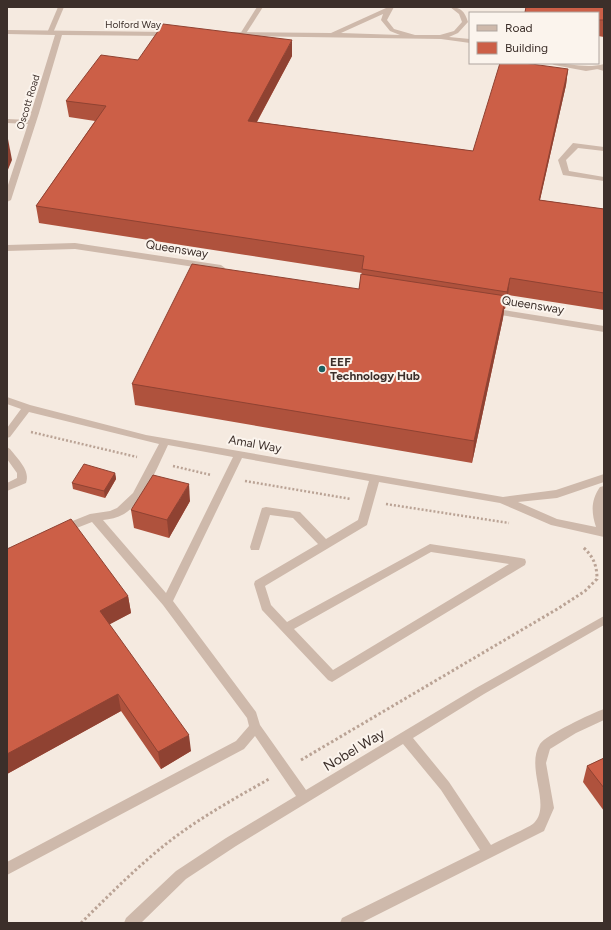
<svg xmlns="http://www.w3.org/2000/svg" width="611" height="930" font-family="Figtree,sans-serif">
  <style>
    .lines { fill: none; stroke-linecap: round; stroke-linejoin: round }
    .path-far1 { stroke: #baa395; stroke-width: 2.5; stroke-dasharray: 2 2; stroke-linecap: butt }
    .path { stroke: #baa395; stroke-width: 3; stroke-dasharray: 2.5 2.5; stroke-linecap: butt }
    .service { fill: #ceb9ab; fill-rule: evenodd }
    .minor { fill: #ceb9ab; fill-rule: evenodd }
    .wall { fill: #af523d }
    .shaded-wall { fill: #8f4232 }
    .building { fill: #cc5f47; stroke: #8f4232 }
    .poi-dot { fill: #1d6060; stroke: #fbf4ed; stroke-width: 1.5 }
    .labels { text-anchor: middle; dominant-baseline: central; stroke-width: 4; stroke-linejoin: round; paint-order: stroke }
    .far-street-label { font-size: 10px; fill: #3c2f2a; stroke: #fbf4ed }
    .street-label { font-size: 12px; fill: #3c2f2a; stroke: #fbf4ed }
    .poi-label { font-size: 12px; font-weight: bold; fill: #3c2f2a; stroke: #fbf4ed; text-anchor: start }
    .near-street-label { font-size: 14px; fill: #3c2f2a; stroke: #fbf4ed }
  </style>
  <rect width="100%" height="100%" fill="#f5eae0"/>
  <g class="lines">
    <g class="path-far1">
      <polyline points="31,432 137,457"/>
      <polyline points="173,466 211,475"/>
      <polyline points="245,481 351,499"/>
      <polyline points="386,504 509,523"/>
    </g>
    <g class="path">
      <path d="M301 760 559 608 585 591 597 579C597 565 593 556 583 547"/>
      <path d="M81 923C107 897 133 871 161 848 194 821 232 800 269 779"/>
    </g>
    <g class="service">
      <polygon points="58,7 64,7 53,33 48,34 47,33"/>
      <polygon points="257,7 263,7 245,35 241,35 240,34"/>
      <polygon points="599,66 604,67 604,71 597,69 595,68"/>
      <polygon points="32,111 38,111 39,113 11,200 7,202 7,188 28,124 7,123 7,119 29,120"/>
      <polygon points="573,143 604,147 604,151 578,148 566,160 569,171 604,177 604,181 563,175 558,160"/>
      <polygon points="75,243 221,265 225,268 221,271 75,249 7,251 7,245"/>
      <polygon points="491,308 604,326 604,332 488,313 487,311"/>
      <path d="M7 397 30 405 146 435 503 497 556 490 604 474V482L557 498 518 502 557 519 596 527C591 512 591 500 600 487L604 486 603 505 604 537 551 525 500 503 379 482 367 525 265 586 271 605 287 622 430 544 521 558 525 559 526 562 525 565 332 682 328 680 262 610 254 584 255 581 318 544 293 518 270 515 259 550H251L250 547 261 511 262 508 266 507 300 512 326 539 358 520 369 481 242 458 173 601 256 712 260 725 306 790 476 688 604 616V625L484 694 413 738 449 782 491 845C499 840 529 828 534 823 552 805 525 768 540 744 546 735 592 713 604 709V720L576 733 550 749 546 763 554 808 544 831 361 923H340L342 918 480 850 441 790 403 744 236 846 186 879 141 923H124L126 918 176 871 226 838 296 796 255 736 244 749 7 875V862L236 741 249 726 247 718 163 605 92 522 64 533 60 532 59 529 60 526 90 514 110 511 117 508 133 493 159 444 29 412 10 437 7 438V428L21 409 7 404ZM168 445 233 457 166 593 103 520C110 519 117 518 124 514 144 502 158 466 168 445ZM431 552 509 564 333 670 294 629Z"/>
      <path d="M7 447 10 449C17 458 31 471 26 483L7 491V483L17 478V473L7 459Z"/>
    </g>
    <g class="minor">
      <path d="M394 7 387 20 394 29 415 35H440L454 31 462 22 459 14 450 7C461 7 465 12 468 22L458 33 449 37 470 39V43L441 39 234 36 231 34 234 32 331 33 386 8ZM383 14 381 20 390 31 400 35 341 33Z"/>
      <polygon points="7,30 168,32 171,34 168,36 62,35 39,113 35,115 31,113 55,35 7,34"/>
      <path d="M551 63C569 63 586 69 604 64V68L586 71 554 65Z"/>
    </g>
  </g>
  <g class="wall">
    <polygon points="526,7 604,7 604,37 598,36 598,13 525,13"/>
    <polygon points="292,56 257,122 473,151 568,69 566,85 540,200 604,209 604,310 508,295 505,309 504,309 503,318 472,463 135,405 132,384 359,289 362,273 39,223 36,206 95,121 69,117 66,101 138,60"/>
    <polygon points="115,473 116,479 105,498 73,489 72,483"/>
    <polygon points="190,501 169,538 134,528 131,510"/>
    <polygon points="7,549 128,596 131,613 109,624 191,751 161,769 121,711 7,774"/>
    <polygon points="604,758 604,811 583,782 587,766"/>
  </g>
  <g class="shaded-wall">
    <polygon points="292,40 292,56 248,138 248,121"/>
    <polygon points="568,69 566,85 536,217 539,200"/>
    <polygon points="8,139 12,160 7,172 7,142"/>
    <polygon points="510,278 508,295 505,309 507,292"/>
    <polygon points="506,296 503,318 472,463 474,441"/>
    <polygon points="115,473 116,479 105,498 104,491"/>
    <polygon points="189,484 190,501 169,538 167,520"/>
    <polygon points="128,596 131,613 103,628 100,611"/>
    <polygon points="118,694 121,711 7,774 7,754"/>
    <polygon points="189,735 191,751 161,769 158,752"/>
  </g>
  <g class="building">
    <polygon points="526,7 604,7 604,20 598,20 598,13 531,13 525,12"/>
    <polygon points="163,24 292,40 248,121 473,151 500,63 524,63 568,69 539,200 604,209 604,293 510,278 507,292 362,269 364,256 36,206 106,106 66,101 101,55 138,60"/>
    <polygon points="192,264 359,289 361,274 506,296 474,441 132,384"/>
    <polygon points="84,464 115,473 104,491 72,483"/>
    <polygon points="153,475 189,484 167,520 131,510"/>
    <polygon points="71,519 128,596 100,611 189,735 158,752 118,694 7,754 7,549"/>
    <polygon points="604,758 604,788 587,766"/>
  </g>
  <circle class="poi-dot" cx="322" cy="369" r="4"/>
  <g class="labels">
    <g class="far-street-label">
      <text x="133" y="24">Holford Way</text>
      <text transform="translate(28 102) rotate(-73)">Oscott Road</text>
    </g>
    <g class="street-label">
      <text transform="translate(177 249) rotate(9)">Queensway</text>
      <text transform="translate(533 305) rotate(9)">Queensway</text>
      <text transform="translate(255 444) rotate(10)">Amal Way</text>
    </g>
    <g class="poi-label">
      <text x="330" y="362">EEF<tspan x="330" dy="14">Technology Hub</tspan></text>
    </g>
    <g class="near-street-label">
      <text transform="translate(354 750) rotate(-31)">Nobel Way</text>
    </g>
  </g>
  <rect width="611" height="930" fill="none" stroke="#3c2f2a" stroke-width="16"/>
  <rect x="469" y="12" width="130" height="52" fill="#fbf4ed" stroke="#afa59f"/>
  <rect x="477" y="25" width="20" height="6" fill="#ceb9ab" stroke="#afa59f"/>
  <text x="505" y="32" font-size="12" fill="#3c2f2a">Road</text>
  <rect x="477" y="42" width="20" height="12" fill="#cc5f47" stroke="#afa59f"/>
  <text x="505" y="52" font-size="12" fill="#3c2f2a">Building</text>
</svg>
